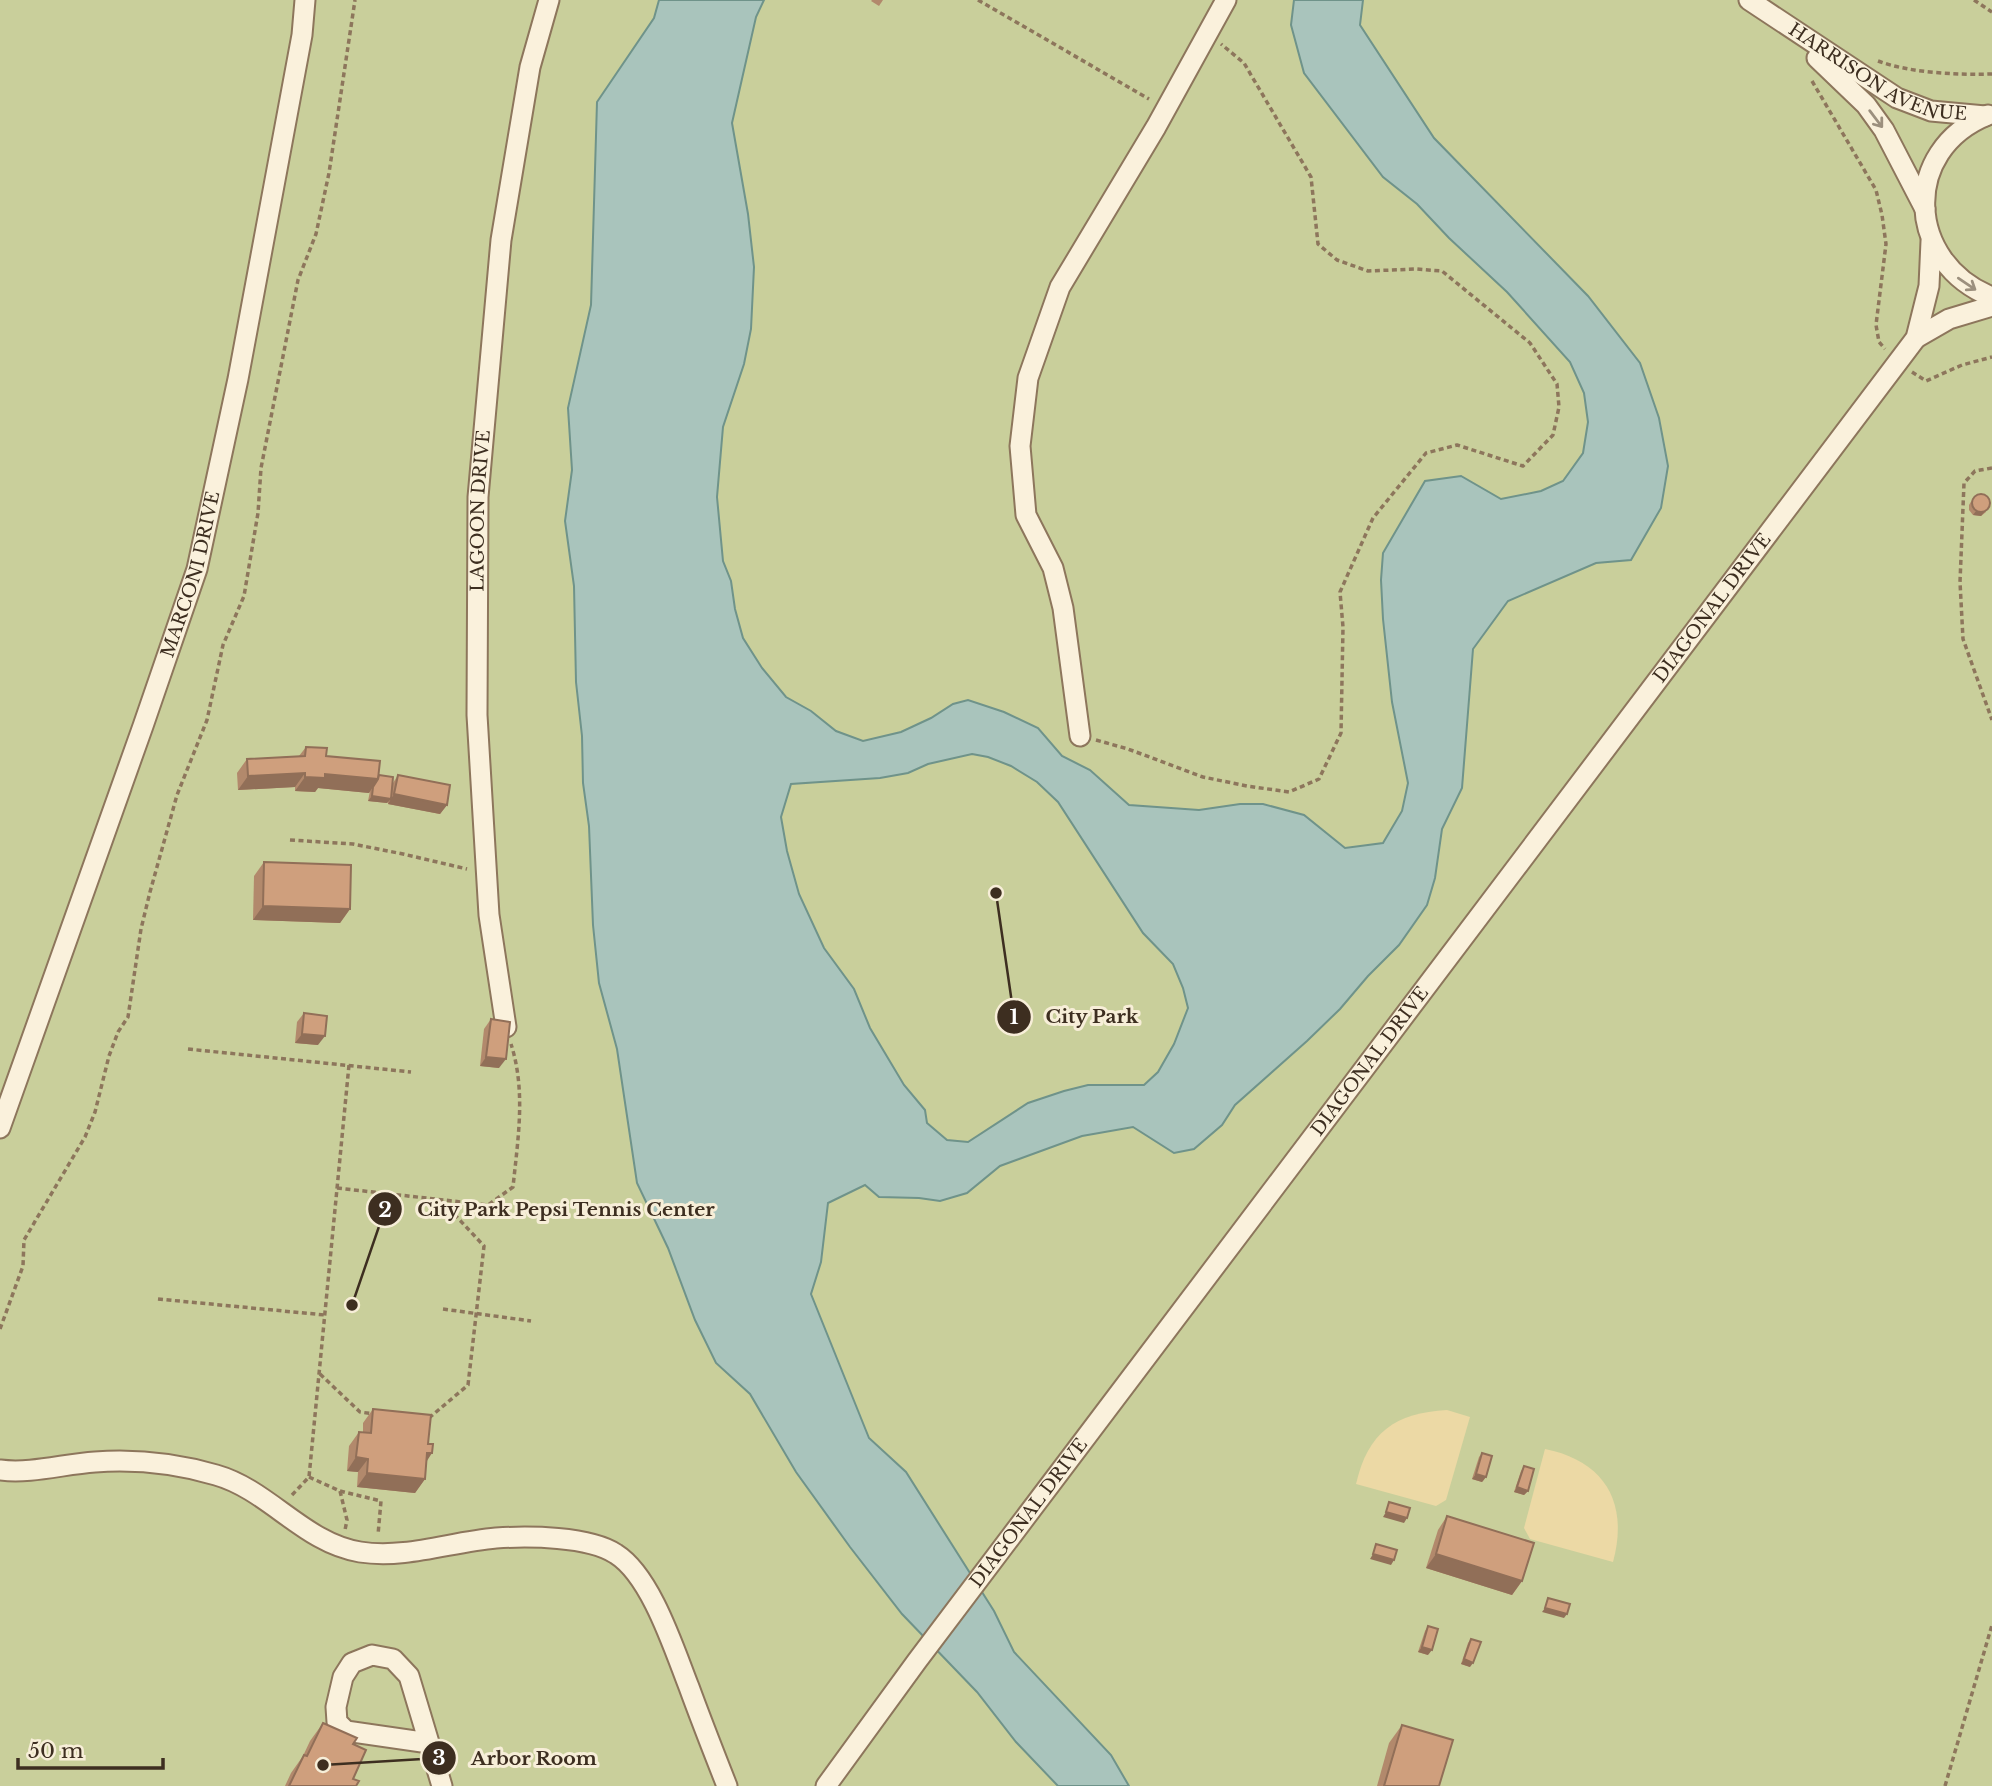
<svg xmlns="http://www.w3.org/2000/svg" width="1992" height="1786" font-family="'Libre Baskerville',serif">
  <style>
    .green { fill: #c9cf9b }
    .sand { fill: #ecd9a5 }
    .water { fill: #a9c4bc; stroke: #6f938a; stroke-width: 2; fill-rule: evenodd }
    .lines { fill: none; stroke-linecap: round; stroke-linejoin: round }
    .minor-casing { stroke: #8d765c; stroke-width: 23 }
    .path { stroke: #8d765c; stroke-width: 3.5; stroke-dasharray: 5 3.5; stroke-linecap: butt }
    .minor { stroke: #faf1dc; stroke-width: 19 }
    .wall { fill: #b2896c }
    .shaded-wall { fill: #916f58 }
    .building { fill: #cf9f7d; stroke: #916f58; stroke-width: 2 }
    .oneway { stroke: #9c907e }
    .labels { text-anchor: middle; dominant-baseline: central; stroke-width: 6; stroke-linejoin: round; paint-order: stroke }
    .street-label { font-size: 18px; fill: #3d2e20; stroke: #f7eed8 }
    .leader { fill: none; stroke: #3d2e20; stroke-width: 2.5 }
    .callout-dot { fill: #3d2e20; stroke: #f7eed8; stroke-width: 2.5 }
    .mark-label { font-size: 21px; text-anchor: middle; font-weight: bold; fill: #fff }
    .callout-label { font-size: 19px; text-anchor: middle; font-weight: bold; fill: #3d2e20; stroke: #f7eed8; stroke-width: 6; stroke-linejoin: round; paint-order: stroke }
  </style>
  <rect width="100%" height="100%" fill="#f0e4c8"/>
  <rect class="green" x="0" y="0" width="1992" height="1786"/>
  <g class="sand">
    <path d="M1447 1410 1470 1417 1446 1500 1436 1506 1356 1484C1368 1432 1395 1413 1447 1410Z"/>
    <path d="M1545 1449C1605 1461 1629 1503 1613 1562L1530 1539 1524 1528Z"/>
  </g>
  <path class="water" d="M659 0H764L756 17 732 123 748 214 754 267 751 329 744 364 723 427 717 497 723 561 731 581 735 609 743 638 762 668 786 697 811 711 836 731 863 741 901 732 931 718 953 704 968 700 1004 712 1038 728 1062 756 1090 770 1129 805 1199 810 1240 804H1263L1304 815 1345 848 1383 843 1402 811 1408 783 1392 702 1383 619 1381 580 1383 553 1425 481 1461 476 1501 499 1541 491 1563 481 1583 453 1588 422 1584 393 1570 362 1507 292 1449 238 1417 204 1383 177 1304 73 1291 25 1294 0H1363L1360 25 1434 138 1588 296 1640 363 1659 418 1668 466 1661 508 1631 560 1596 563 1508 601 1473 649 1462 788 1442 829 1435 878 1427 905 1399 945 1368 976 1340 1009 1307 1041 1235 1105 1222 1125 1194 1149 1174 1153 1133 1127 1082 1136 1000 1166 967 1193 940 1201 919 1198 879 1197 865 1185 828 1203 821 1262 811 1294 869 1438 906 1472 994 1611 1014 1652 1111 1755 1129 1786H1058L1016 1742 977 1692 902 1614 850 1547 796 1472 750 1394 716 1363 695 1320 668 1248 637 1183 617 1049 599 983 593 925 589 826 583 783 582 736 576 682 574 586 565 521 572 470 568 408 591 305 597 102 654 18ZM972 754 988 757 1011 766 1037 782 1058 802 1143 933 1173 964 1183 988 1188 1008 1174 1044 1158 1072 1144 1085H1088L1064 1091 1028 1103 968 1142 947 1140 927 1123 925 1110 904 1085 870 1028 854 989 824 948 799 894 787 851 781 817 791 784 880 778 908 773 928 764Z"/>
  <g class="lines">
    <g class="minor-casing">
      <g id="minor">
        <path id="s1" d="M1749 0 1897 98 1931 111 1985 116"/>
        <polyline points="1817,58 1866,105 1884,130 1925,209"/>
        <path d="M1988 115C1900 150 1906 263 1992 297"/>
        <polyline points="1916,338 1949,319 1992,306"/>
        <polyline points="1080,736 1063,608 1053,568 1026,515 1020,446 1028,378 1060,287 1156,127 1226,0"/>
        <path id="s2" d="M506 1027 489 915 477 715 478 497 501 240 530 67 549 0"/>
        <path id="s3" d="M0 1128 143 726 197 569 238 379 302 35 305 0"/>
        <path d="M0 1470C31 1474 64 1464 95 1462 135 1459 178 1464 216 1475 269 1490 304 1543 360 1552 406 1559 450 1542 496 1538 528 1536 589 1536 616 1554 651 1576 674 1649 689 1687 701 1720 714 1753 727 1786"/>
        <polyline points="429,1743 346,1731 337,1722 336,1707 343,1677 352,1663 372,1655 393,1659 409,1676 442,1786"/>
        <path id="s4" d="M826 1786 917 1661 1916 338 1929 286 1931 241"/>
      </g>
    </g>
    <g class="path">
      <polyline points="978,0 1149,99"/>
      <polyline points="1974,0 1992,12"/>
      <path d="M1878 61C1910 73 1958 75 1992 74"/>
      <polyline points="1812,81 1876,190 1882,215 1886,244 1876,325 1879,342 1885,349"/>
      <polyline points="1912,372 1926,381 1962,365 1992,357"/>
      <polyline points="1992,468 1975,471 1964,483 1960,582 1963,639 1992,720"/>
      <polyline points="1096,740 1128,749 1203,777 1247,786 1289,792 1319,779 1341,733 1343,627 1340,592 1373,518 1426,453 1457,445 1523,466 1553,435 1559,407 1557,384 1530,343 1442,271 1416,269 1368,271 1337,260 1318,244 1311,177 1244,63 1221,44"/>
      <polyline points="290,840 353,844 403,854 467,869"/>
      <polyline points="188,1049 411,1072"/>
      <path d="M337 1188 488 1205 513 1187C518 1138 526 1091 511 1044"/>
      <polyline points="158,1299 325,1315"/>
      <polyline points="443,1309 531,1321"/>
      <polyline points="0,1329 23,1266 24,1240 85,1137 95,1112 109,1056 118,1032 128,1017 141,929 150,892 177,795 207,720 223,645 244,596 258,513 261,468 298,280 316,234 329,173 355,0"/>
      <polyline points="320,1374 360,1412 374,1414"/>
      <polyline points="429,1418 468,1385 484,1246 441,1200"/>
      <polyline points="309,1477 340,1491 381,1501 378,1535"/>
      <polyline points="340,1491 347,1520 345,1530"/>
      <polyline points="292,1495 309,1477 349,1065"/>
      <polyline points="1945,1786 1992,1625"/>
    </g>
    <use href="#minor" class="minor"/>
  </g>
  <g class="wall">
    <polygon points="872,0 883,0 879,6 871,1"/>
    <polygon points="1972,500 1986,512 1981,516 1973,515 1969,510 1969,505"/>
    <polygon points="306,747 326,756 379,775 393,783 398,775 447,805 440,814 388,804 388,802 387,803 368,801 370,791 369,793 318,788 315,792 295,791 295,787 238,790 237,773 247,759 299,756"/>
    <polygon points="264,862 350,909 340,923 253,920 254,876"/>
    <polygon points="304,1013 318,1045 295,1043 297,1022"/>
    <polygon points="491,1019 499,1068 480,1066 484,1029"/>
    <polygon points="373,1409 426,1461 425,1479 415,1493 357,1487 358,1472 347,1471 349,1446 359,1432 363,1432 363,1423"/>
    <polygon points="1482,1453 1486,1477 1482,1482 1472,1479 1479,1457"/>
    <polygon points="1524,1466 1528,1491 1524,1495 1514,1492 1521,1471"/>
    <polygon points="1447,1516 1522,1581 1512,1595 1426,1568 1438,1530"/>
    <polygon points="1428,1626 1428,1655 1418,1652 1425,1631"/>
    <polygon points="1471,1639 1470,1667 1461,1664 1468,1643"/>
    <polygon points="323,1723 353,1744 353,1779 356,1786 285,1786 291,1773 303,1756 310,1741"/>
    <polygon points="1402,1725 1439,1786 1377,1786 1389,1743"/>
  </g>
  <g class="shaded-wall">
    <polygon points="1989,507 1981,516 1973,515 1976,511"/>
    <polygon points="305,773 295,787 238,790 248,776"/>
    <polygon points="325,774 378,779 369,793 318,788 315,792 295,791 305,777"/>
    <polygon points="394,794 447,805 440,814 388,804"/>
    <polygon points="372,796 391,799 387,803 368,801"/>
    <polygon points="263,906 350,909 340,923 253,920"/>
    <polygon points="302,1034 325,1036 318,1045 295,1043"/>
    <polygon points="486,1057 506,1059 499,1068 480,1066"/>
    <polygon points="427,1453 432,1453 423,1467"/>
    <polygon points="356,1457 368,1459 358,1472 347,1471"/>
    <polygon points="367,1473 425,1479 415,1493 357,1487"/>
    <polygon points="1476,1474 1486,1477 1482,1482 1472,1479"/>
    <polygon points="1517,1487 1528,1491 1524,1495 1514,1492"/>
    <polygon points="1386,1512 1407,1518 1404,1523 1383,1517"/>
    <polygon points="1373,1554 1394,1560 1391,1565 1370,1559"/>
    <polygon points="1436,1554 1522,1581 1512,1595 1426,1568"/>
    <polygon points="1545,1608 1567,1614 1564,1618 1542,1612"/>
    <polygon points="1422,1647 1432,1650 1428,1655 1418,1652"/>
    <polygon points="1464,1659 1473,1663 1470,1667 1461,1664"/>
  </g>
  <g class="building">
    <circle cx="1981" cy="503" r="9"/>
    <polygon points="306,747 327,748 326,756 380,761 378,779 325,774 325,778 305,777 305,773 248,776 247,759 305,756"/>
    <polygon points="379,775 393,777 391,799 372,796 373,787 378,779"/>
    <polygon points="398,775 450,785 447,805 394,794"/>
    <polygon points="264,862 351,865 350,909 263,906"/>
    <polygon points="304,1013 327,1016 325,1036 302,1034"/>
    <polygon points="491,1019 510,1022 506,1059 486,1057"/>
    <polygon points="373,1409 431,1415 428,1444 433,1444 432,1453 427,1453 425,1479 367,1473 368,1459 356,1457 359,1432 371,1433"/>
    <polygon points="1482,1453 1492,1456 1486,1477 1476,1474"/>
    <polygon points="1524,1466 1534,1469 1528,1491 1517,1487"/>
    <polygon points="1389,1502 1410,1508 1407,1518 1386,1512"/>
    <polygon points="1447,1516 1534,1543 1522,1581 1436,1554"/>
    <polygon points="1376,1544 1397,1550 1394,1560 1373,1554"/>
    <polygon points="1548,1598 1570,1604 1567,1614 1545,1608"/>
    <polygon points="1428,1626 1438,1629 1432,1650 1422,1647"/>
    <polygon points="1471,1639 1481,1642 1473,1663 1464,1659"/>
    <polygon points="323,1723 357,1738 353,1744 366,1750 353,1779 359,1781 356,1786 289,1786 304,1755 307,1756"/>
    <polygon points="1402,1725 1453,1740 1439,1786 1384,1786"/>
  </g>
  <defs><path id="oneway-shaft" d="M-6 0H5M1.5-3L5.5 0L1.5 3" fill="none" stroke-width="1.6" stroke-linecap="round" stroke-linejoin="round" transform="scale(1.75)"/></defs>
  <g class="oneway">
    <use href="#oneway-shaft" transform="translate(1876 119) rotate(53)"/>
    <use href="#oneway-shaft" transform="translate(1967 284) rotate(34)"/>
  </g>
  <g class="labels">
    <g class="street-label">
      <text stroke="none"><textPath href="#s1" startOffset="150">HARRISON AVENUE</textPath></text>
      <text stroke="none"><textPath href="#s2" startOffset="518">LAGOON DRIVE</textPath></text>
      <text stroke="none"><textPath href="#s3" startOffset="586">MARCONI DRIVE</textPath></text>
      <text stroke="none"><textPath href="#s4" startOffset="1474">DIAGONAL DRIVE</textPath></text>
      <text stroke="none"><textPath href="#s4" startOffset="906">DIAGONAL DRIVE</textPath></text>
      <text stroke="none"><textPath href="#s4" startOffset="340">DIAGONAL DRIVE</textPath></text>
    </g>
  </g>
  <path class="leader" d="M996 893L1014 1017M352 1305L385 1209M323 1765L439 1758"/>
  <g class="callout-dot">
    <circle cx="996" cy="893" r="7"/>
    <circle cx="352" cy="1305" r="7"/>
    <circle cx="323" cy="1765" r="7"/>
    <circle cx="1014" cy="1017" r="18"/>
    <circle cx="385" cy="1209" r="18"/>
    <circle cx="439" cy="1758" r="18"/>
  </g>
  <g class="mark-label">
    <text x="1014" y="1024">1</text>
    <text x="385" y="1217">2</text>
    <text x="439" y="1765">3</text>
  </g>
  <g class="callout-label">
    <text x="1092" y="1023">City Park</text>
    <text x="566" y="1216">City Park Pepsi Tennis Center</text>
    <text x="534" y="1765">Arbor Room</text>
  </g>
  <path d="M18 1758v10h145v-10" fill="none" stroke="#3d2e20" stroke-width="3.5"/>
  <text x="28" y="1758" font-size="21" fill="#3d2e20" stroke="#f7eed8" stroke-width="5" paint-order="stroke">50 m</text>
</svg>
